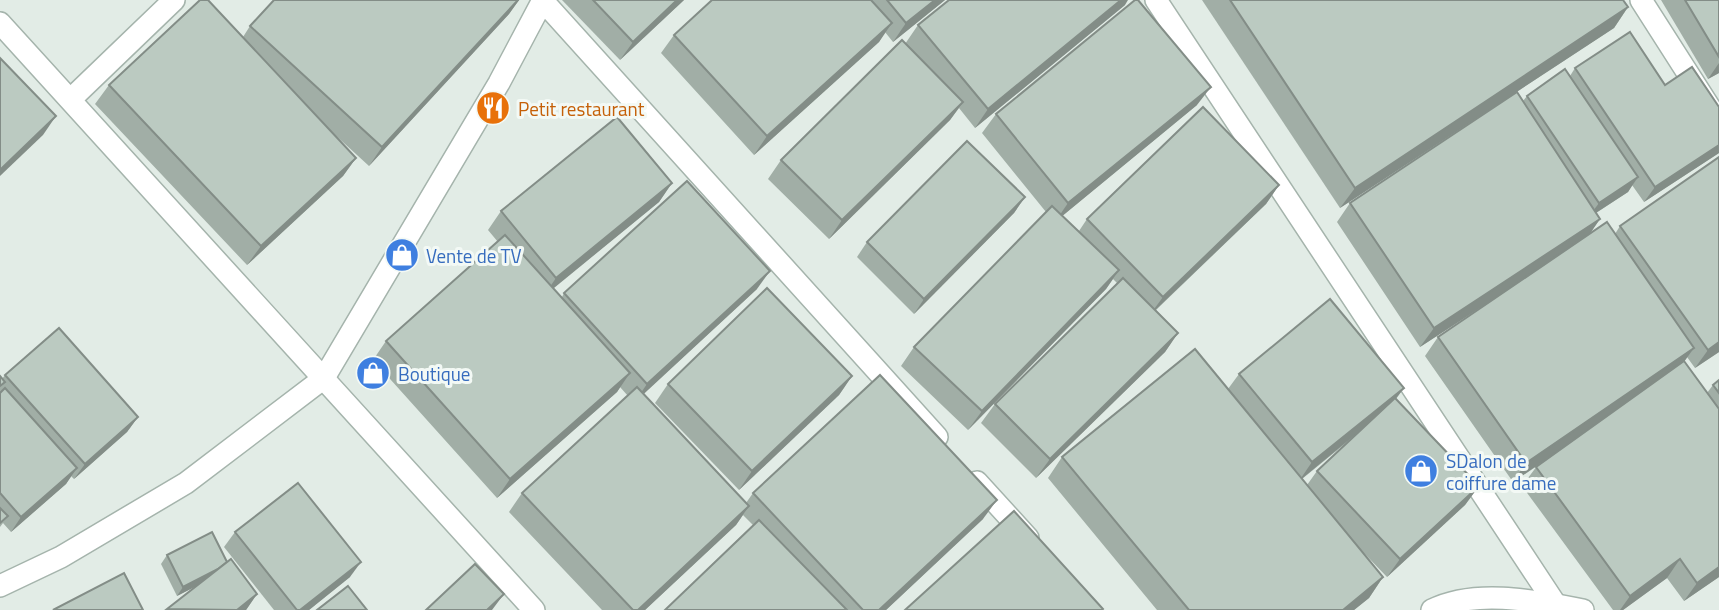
<svg xmlns="http://www.w3.org/2000/svg" width="1719" height="610" font-family="'Titillium Web',sans-serif">
  <style>
    .lines { fill: none; stroke-linecap: round; stroke-linejoin: round }
    .minor-casing { stroke: #a5b4ac; stroke-width: 24 }
    .minor { stroke: #fff; stroke-width: 21 }
    .wall { fill: #a1aea6; fill-rule: evenodd }
    .shaded-wall { fill: #838d87 }
    .building { fill: #bbcac1; stroke: #838d87; stroke-width: 2 }
    .labels { text-anchor: middle; dominant-baseline: central; stroke-width: 6; stroke-linejoin: round; paint-order: stroke }
    .food-label { font-size: 19px; fill: #c56008; stroke: #f3f9f5; text-anchor: start }
    .shop-label { font-size: 19px; fill: #366cbe; stroke: #f3f9f5; text-anchor: start }
  </style>
  <rect width="100%" height="100%" fill="#e2ece6"/>
  <g class="lines">
    <g class="minor-casing">
      <g id="minor">
        <polyline points="1156,0 1556,605"/>
        <polyline points="1641,0 1719,122"/>
        <polyline points="543,1 937,437"/>
        <polyline points="0,23 534,610"/>
        <polyline points="71,99 174,0"/>
        <polyline points="977,482 1028,538"/>
        <polyline points="0,586 61,557 186,483 324,378 499,83 543,0"/>
        <path d="M1432 610C1476 588 1536 601 1583 610"/>
      </g>
    </g>
    <use href="#minor" class="minor"/>
  </g>
  <g class="wall">
    <polygon points="274,0 519,0 509,14 369,166 333,133 356,158 343,176 247,265 95,104 109,85 243,37 250,26"/>
    <polygon points="562,0 684,0 620,60"/>
    <polygon points="712,0 945,0 893,42 885,32 879,42 754,155 661,53 674,35"/>
    <polygon points="1202,0 1623,0 1628,7 1614,28 1340,208"/>
    <polygon points="1661,0 1719,0 1719,73 1708,79"/>
    <polygon points="1125,5 975,128 959,108 950,120 829,239 768,179 781,160 905,44 918,25"/>
    <polygon points="1575,68 1665,85 1719,107 1719,153 1644,202 1632,185 1628,192 1596,213 1600,219 1590,233 1615,234 1620,226 1719,352 1695,368 1687,357 1684,362 1707,393 1713,385 1719,380 1719,577 1684,601 1667,578 1623,610 1613,610 1522,486 1537,466 1513,482 1425,356 1438,337 1486,304 1420,347 1337,222 1350,203 1523,101 1527,96 1570,76"/>
    <polygon points="1197,105 1062,216 1079,231 1087,219 1279,185 1266,204 1156,310 1178,333 1165,352 1036,478 981,423 995,404 1117,283 1113,279 1106,289 968,430 901,366 914,347 1046,212 982,133 996,114"/>
    <polygon points="672,183 659,202 553,288 562,297 564,293 757,289 643,394 746,503 753,493 983,519 886,610 665,610 753,525 743,515 736,525 645,610 602,610 509,512 522,493 628,396 620,387 617,392 497,498 373,360 386,341 498,242 488,230 501,211"/>
    <polygon points="1025,197 1014,213 914,314 857,257 867,242"/>
    <path d="M1239 374 1404 388 1396 399 1479 486 1465 505 1387 577 1363 552 1383 577 1369 598 1354 610H1157L1048 478 1062 457 1228 389ZM1351 439 1317 471 1307 485 1302 479Z"/>
    <polygon points="5,375 138,417 127,432 74,479 71,476 66,484 11,532 3,523 0,527 0,376 2,379"/>
    <polygon points="852,376 839,395 739,490 655,403 668,384"/>
    <polygon points="235,532 350,577 309,610 274,610 224,547"/>
    <polygon points="167,555 227,562 257,594 246,610 167,610 198,585 177,596 161,564"/>
  </g>
  <g class="shaded-wall">
    <polygon points="518,0 519,0 509,14 369,166 382,147"/>
    <polygon points="677,0 684,0 620,60 633,42"/>
    <polygon points="935,0 945,0 893,42 906,23"/>
    <polygon points="1121,0 1128,0 1125,5 975,128 988,109"/>
    <polygon points="1628,7 1614,28 1340,208 1355,188"/>
    <polygon points="892,23 879,42 754,155 767,136"/>
    <polygon points="1719,63 1719,73 1708,79"/>
    <polygon points="1211,87 1197,105 1055,222 1068,203"/>
    <polygon points="963,102 950,120 829,239 842,220"/>
    <polygon points="56,116 43,135 0,176 0,170"/>
    <polygon points="1719,145 1719,153 1644,202 1655,187"/>
    <polygon points="356,158 343,176 247,265 261,246"/>
    <polygon points="1638,177 1628,192 1588,218 1599,203"/>
    <polygon points="672,183 659,202 543,297 556,278"/>
    <polygon points="1279,185 1266,204 1149,316 1163,297"/>
    <polygon points="1025,197 1014,213 914,314 924,299"/>
    <polygon points="1600,219 1587,238 1420,347 1434,328"/>
    <polygon points="1119,270 1106,289 968,430 982,411"/>
    <polygon points="770,271 757,289 634,403 647,384"/>
    <polygon points="1178,333 1165,352 1036,478 1050,459"/>
    <polygon points="1719,342 1719,352 1695,368 1708,350"/>
    <polygon points="1694,348 1681,366 1513,482 1526,463"/>
    <polygon points="630,373 617,392 497,498 510,479"/>
    <polygon points="852,376 839,395 739,490 752,471"/>
    <polygon points="1404,388 1390,406 1299,481 1312,462"/>
    <polygon points="138,417 127,432 74,479 85,464"/>
    <polygon points="77,468 66,484 11,532 21,517"/>
    <polygon points="1479,486 1465,505 1387,577 1400,559"/>
    <polygon points="997,500 983,519 886,610 879,610"/>
    <polygon points="749,506 736,525 645,610 638,610"/>
    <polygon points="1680,559 1667,578 1623,610 1620,610 1630,596"/>
    <polygon points="361,562 350,577 309,610 300,610"/>
    <polygon points="228,564 222,573 177,596 183,587"/>
    <polygon points="1719,567 1719,577 1684,601 1697,583"/>
    <polygon points="1383,577 1369,598 1354,610 1343,610"/>
    <polygon points="257,594 246,610 237,610"/>
    <polygon points="504,594 492,610 487,610"/>
  </g>
  <g class="building">
    <polygon points="200,0 208,0 356,158 261,246 109,85"/>
    <polygon points="274,0 518,0 382,147 250,26"/>
    <polygon points="593,0 677,0 633,42"/>
    <polygon points="712,0 871,0 892,23 767,136 674,35"/>
    <polygon points="887,0 935,0 906,23"/>
    <polygon points="949,0 1121,0 988,109 918,25"/>
    <polygon points="1135,0 1138,0 1211,87 1068,203 996,114"/>
    <polygon points="1230,0 1623,0 1628,7 1355,188"/>
    <polygon points="1685,0 1719,0 1719,57"/>
    <polygon points="1630,32 1665,85 1692,67 1719,107 1719,145 1655,187 1575,68"/>
    <polygon points="902,40 963,102 842,220 781,160"/>
    <polygon points="0,58 56,116 0,170"/>
    <polygon points="1565,69 1638,177 1599,203 1527,96"/>
    <polygon points="1517,92 1600,219 1434,328 1350,203"/>
    <polygon points="1203,107 1279,185 1163,297 1087,219"/>
    <polygon points="617,117 672,183 556,278 501,211"/>
    <polygon points="967,141 1025,197 924,299 867,242"/>
    <polygon points="1719,157 1719,342 1708,350 1620,226"/>
    <polygon points="687,181 770,271 647,384 564,293"/>
    <polygon points="1052,206 1119,270 982,411 914,347"/>
    <polygon points="1607,222 1694,348 1526,463 1438,337"/>
    <polygon points="505,235 630,373 510,479 386,341"/>
    <polygon points="1123,278 1178,333 1050,459 995,404"/>
    <polygon points="767,288 852,376 752,471 668,384"/>
    <polygon points="1330,299 1404,388 1312,462 1239,374"/>
    <polygon points="59,328 138,417 85,464 5,375"/>
    <polygon points="1195,349 1383,577 1343,610 1189,610 1062,457"/>
    <polygon points="1684,361 1719,409 1719,567 1697,583 1680,559 1630,596 1536,467"/>
    <polygon points="880,375 997,500 879,610 863,610 753,493"/>
    <polygon points="0,376 5,382 0,386"/>
    <polygon points="1719,380 1719,393 1713,385"/>
    <polygon points="637,387 749,506 638,610 633,610 522,493"/>
    <polygon points="5,388 77,468 21,517 0,493 0,393"/>
    <polygon points="1395,398 1479,486 1400,559 1317,471"/>
    <polygon points="298,483 361,562 300,610 297,610 235,532"/>
    <polygon points="0,508 8,516 0,523"/>
    <polygon points="1014,511 1103,609 1102,610 905,610"/>
    <polygon points="759,520 847,610 665,610"/>
    <polygon points="212,532 227,562 218,569 183,587 167,555"/>
    <polygon points="231,559 257,594 237,610 167,609"/>
    <polygon points="475,564 504,594 487,610 426,610"/>
    <polygon points="124,573 143,610 53,610"/>
    <polygon points="348,586 367,610 317,610"/>
  </g>
  <defs>
    <g id="restaurant-disc" transform="scale(1.75)"><circle r="9.5" fill="#e8710a" stroke="#f3f9f5"/><path d="M-5-6h1v4h1v-4h1v4h1v-4h1v5L-1.5 .5V6h-2V.5L-5-1ZM5-6V6H3V1.5H1.5Q1.5-4 5-6Z" fill="#fff"/></g>
    <g id="shop-disc" transform="scale(1.75)"><circle r="9.5" fill="#3f7fe0" stroke="#f3f9f5"/><path d="M-5-2.5h2.3a2.7 3.5 0 0 1 5.4 0H5L5.5 6h-11ZM-1.5-2.5h3a1.5 2.3 0 0 0-3 0Z" fill="#fff"/></g>
  </defs>
  <g fill-rule="evenodd">
    <use href="#restaurant-disc" x="493" y="108"/>
    <use href="#shop-disc" x="402" y="255"/>
    <use href="#shop-disc" x="373" y="373"/>
    <use href="#shop-disc" x="1421" y="471"/>
  </g>
  <g class="labels">
    <g class="food-label">
      <text x="518" y="108">Petit restaurant</text>
    </g>
    <g class="shop-label">
      <text x="426" y="255">Vente de TV</text>
      <text x="398" y="373">Boutique</text>
      <text x="1446" y="460">SDalon de<tspan x="1446" dy="22">coiffure dame</tspan></text>
    </g>
  </g>
</svg>
